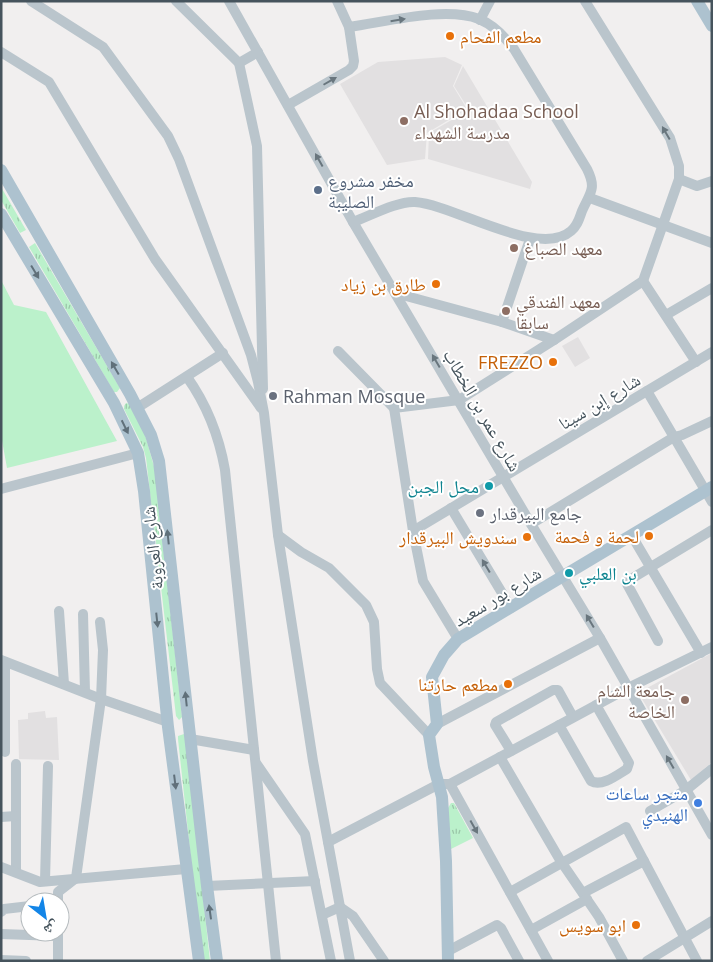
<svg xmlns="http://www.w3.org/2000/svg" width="713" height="962" font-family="'Open Sans','Noto Naskh Arabic',sans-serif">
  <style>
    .education { fill: #e2e0e1 }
    .grass { fill: url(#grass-tufts) }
    .park { fill: #bbf1cb }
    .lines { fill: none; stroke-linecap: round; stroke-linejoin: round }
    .minor { stroke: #bac5cc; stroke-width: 10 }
    .major { stroke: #adc2cf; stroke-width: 12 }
    .oneway { fill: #69767e }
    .oneway2 { fill: #60707a }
    .food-dot { fill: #e8710a; stroke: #fff; stroke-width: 2 }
    .education-dot { fill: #8d6e63; stroke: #fff; stroke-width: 2 }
    .service-dot { fill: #5c6f8a; stroke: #fff; stroke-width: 2 }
    .worship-dot { fill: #6b7280; stroke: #fff; stroke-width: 2 }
    .culture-dot { fill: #0f9aa8; stroke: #fff; stroke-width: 2 }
    .shop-dot { fill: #3f7fe0; stroke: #fff; stroke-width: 2 }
    .labels { text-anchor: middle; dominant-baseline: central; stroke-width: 4; stroke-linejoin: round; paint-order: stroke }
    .food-label { font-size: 18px; fill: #c56008; stroke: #fff; text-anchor: end }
    .education-label { font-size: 18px; fill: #785e54; stroke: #fff; text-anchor: start }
    .service-label { font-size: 18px; fill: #4e5e75; stroke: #fff; text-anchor: start }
    .worship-label { font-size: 18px; fill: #5b616d; stroke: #fff; text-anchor: start }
    .street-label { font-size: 18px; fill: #46545d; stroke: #fff }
    .culture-label { font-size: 18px; fill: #0d838f; stroke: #fff; text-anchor: end }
    .shop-label { font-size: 18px; fill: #366cbe; stroke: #fff; text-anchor: end }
  </style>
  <defs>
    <pattern id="grass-tufts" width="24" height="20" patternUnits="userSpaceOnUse" patternTransform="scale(1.25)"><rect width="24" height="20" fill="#bbf1cb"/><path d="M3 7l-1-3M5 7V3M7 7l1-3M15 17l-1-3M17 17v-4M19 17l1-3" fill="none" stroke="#9ac6a8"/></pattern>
  </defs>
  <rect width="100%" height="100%" fill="#f1efef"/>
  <g class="education">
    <polygon points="445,57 462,65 453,86 467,109 427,133 425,159 387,165 340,84 378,62"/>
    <polygon points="463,66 532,182 530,189 428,159 429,133 469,110 454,86"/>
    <polygon points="578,337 590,358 575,367 562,346"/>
    <polygon points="712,653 712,762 691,780 642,699 647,688"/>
    <polygon points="45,711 46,718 57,717 59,760 15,759 19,759 18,720 28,719 28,713"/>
  </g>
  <g class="grass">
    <polygon points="1,187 26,230 20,233 1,200"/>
    <polygon points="35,243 120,388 117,392 114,392 29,247"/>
    <polygon points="126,403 130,404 144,431 155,470 182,717 179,720 176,716 146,458 143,447 124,409 124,406"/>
    <polygon points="184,734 186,738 210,961 202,961 178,739 178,736"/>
    <polygon points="451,803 454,803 473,838 449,850 448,808"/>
  </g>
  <polygon class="park" points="1,280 14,305 46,312 117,441 7,468 1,435"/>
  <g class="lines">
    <g class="minor">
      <polyline points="31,1 103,47 168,136 179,159 251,355 258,382 264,413 278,535 313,761 350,961"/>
      <polyline points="176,1 239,63 257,146 263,389"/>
      <polyline points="229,1 353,222 531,524 600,638 712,835"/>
      <polyline points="480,20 490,1"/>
      <path d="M349 27C386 22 445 6 479 19 494 25 505 37 514 49L587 169C597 189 590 193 582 211 579 219 578 225 571 231 539 259 455 205 415 202 397 201 370 216 353 222"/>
      <polyline points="1,52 49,82 155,259 261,408"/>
      <polyline points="239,63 258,52"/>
      <polyline points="288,105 349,70 353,66 354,61 349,27 337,1"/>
      <polyline points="679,179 697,186 712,181"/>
      <polyline points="590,198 712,243"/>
      <polyline points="643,281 696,362"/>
      <polyline points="395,293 502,322 554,340"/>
      <polyline points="666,315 712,288"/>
      <polyline points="502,322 530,239"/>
      <polyline points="338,351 394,408"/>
      <path d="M187 377C207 405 219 436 225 470L276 961"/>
      <polyline points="647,391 712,502"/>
      <polyline points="137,408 223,353"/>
      <polyline points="1,489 138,453"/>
      <polyline points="451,508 511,608"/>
      <polyline points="531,524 674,437 682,435 712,421"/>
      <polyline points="413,531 712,352"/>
      <polyline points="278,535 301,552 329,568 366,605 374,622 377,669 380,683 429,735"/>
      <polyline points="632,536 701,653"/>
      <polyline points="59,611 64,684"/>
      <polyline points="83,614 85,692"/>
      <polyline points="458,639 423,581 413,531 394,408 459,400 554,340 643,281 679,179 679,166 670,138 585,1"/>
      <polyline points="658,641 626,582 712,530"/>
      <polyline points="1,660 101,699 168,722"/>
      <polyline points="5,662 5,752"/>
      <polyline points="437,724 600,638"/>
      <path d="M559 725 591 781C602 787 617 775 627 769L629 763 596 705"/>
      <polyline points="190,739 254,750"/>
      <polyline points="511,751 495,725 496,722 553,690 558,690 573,717"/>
      <polyline points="500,757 560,860 599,917 623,961"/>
      <polyline points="256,763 305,834 331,961"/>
      <polyline points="16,764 16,872"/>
      <polyline points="450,784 548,961"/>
      <polyline points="650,811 686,790 712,769"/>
      <polyline points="1,817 16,816"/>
      <polyline points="328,842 439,784 450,784 628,688 712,647"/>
      <polyline points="1,867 40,882 186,869"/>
      <polyline points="45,881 48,766"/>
      <polyline points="207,886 315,881"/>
      <polyline points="510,892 626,827 697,961"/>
      <polyline points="583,893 644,861"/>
      <polyline points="58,902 58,892 76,878 101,699 103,650 100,622"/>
      <polyline points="1,912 4,909 30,906"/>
      <polyline points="322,915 340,907 353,916 384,961"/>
      <polyline points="531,930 587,899"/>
      <polyline points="58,932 58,961"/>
      <polyline points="1,934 58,936"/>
      <polyline points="448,951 497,925 501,928 519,961"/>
      <polyline points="1,960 26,961"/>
      <polyline points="647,961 712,921"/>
    </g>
    <g class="major">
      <polyline points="697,1 712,26"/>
      <polyline points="1,170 130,394 151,435 159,461 207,886 217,961"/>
      <polyline points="1,214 114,403 138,453 144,491 168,727 199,961"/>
      <polyline points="448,961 446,861 442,797 434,767 429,735 437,724 432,677 444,655 458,639 712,487"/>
    </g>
  </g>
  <defs><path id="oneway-solid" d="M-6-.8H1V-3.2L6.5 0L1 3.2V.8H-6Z" transform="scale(1.25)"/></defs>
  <g class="oneway">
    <use href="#oneway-solid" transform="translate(398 20) rotate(-9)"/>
    <use href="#oneway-solid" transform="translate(330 81) rotate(-30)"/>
    <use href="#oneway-solid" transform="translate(666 133) rotate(-120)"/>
    <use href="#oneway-solid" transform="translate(319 160) rotate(-119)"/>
    <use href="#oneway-solid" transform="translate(436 361) rotate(-120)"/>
    <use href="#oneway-solid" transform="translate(486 566) rotate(-121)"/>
    <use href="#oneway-solid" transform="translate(590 621) rotate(-121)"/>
    <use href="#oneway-solid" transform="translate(670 762) rotate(-120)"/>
    <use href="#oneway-solid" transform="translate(474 827) rotate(61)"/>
  </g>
  <g class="oneway2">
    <use href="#oneway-solid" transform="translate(35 272) rotate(59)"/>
    <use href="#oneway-solid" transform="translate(115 368) rotate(-120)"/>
    <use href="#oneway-solid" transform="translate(125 427) rotate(64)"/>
    <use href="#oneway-solid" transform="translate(168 537) rotate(-96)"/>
    <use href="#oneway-solid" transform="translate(157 620) rotate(84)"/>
    <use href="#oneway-solid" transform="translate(186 699) rotate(-96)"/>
    <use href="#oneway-solid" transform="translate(175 782) rotate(83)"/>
    <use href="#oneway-solid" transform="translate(210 912) rotate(-98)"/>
  </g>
  <g class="food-dot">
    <circle cx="450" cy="36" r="5"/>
    <circle cx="436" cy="284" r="5"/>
    <circle cx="553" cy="362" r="5"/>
    <circle cx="649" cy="536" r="5"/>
    <circle cx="527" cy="537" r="5"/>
    <circle cx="508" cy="684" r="5"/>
    <circle cx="636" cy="925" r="5"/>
  </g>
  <g class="education-dot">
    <circle cx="404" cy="121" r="5"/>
    <circle cx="514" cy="248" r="5"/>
    <circle cx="506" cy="311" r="5"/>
    <circle cx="685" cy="700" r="5"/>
  </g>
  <circle class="service-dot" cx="318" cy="190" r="5"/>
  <g class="worship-dot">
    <circle cx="273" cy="396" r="5"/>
    <circle cx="480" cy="513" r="5"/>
  </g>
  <g class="culture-dot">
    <circle cx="489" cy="486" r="5"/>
    <circle cx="569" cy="573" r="5"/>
  </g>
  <circle class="shop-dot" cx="698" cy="803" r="5"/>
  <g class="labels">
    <g class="food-label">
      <text x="460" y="36" text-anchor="start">مطعم الفحام</text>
      <text x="426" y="284">طارق بن زياد</text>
      <text x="543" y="362">FREZZO</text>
      <text x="639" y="536">لحمة و فحمة</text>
      <text x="517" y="537">سندويش البيرقدار</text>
      <text x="498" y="684">مطعم حارتنا</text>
      <text x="626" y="925">ابو سويس</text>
    </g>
    <g class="education-label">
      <text x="414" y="111">Al Shohadaa School<tspan x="414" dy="21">مدرسة الشهداء</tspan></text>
      <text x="524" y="248">معهد الصباغ</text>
      <text x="516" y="301">معهد الفندقي<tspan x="516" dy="21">سابقا</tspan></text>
      <text x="675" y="690" text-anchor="end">جامعة الشام<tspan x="675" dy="21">الخاصة</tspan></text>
    </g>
    <g class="service-label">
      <text x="328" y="180">مخفر مشروع<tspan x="328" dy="21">الصليبة</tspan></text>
    </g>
    <g class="worship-label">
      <text x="283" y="396">Rahman Mosque</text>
      <text x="490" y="513">جامع البيرقدار</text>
    </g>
    <g class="street-label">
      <text transform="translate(599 401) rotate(-31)">شارع إبن سينا</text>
      <text transform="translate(483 410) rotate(60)">شارع عمر بن الخطاب</text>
      <text transform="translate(152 548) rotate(-96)">شارع العروبة</text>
      <text transform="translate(497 596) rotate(-31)">شارع بور سعيد</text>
    </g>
    <g class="culture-label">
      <text x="479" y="486">محل الجبن</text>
      <text x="579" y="573" text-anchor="start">بن العلبي</text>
    </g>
    <g class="shop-label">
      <text x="688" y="793">متجر ساعات<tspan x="688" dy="21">الهنيدي</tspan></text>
    </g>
  </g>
  <rect width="713" height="962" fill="none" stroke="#46545d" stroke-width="5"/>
  <g transform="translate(45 917) rotate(149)"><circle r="24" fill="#ffffff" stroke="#b5bbbe"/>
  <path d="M0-4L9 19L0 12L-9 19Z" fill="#1385e7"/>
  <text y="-8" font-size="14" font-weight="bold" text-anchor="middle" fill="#46545d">ش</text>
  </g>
</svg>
